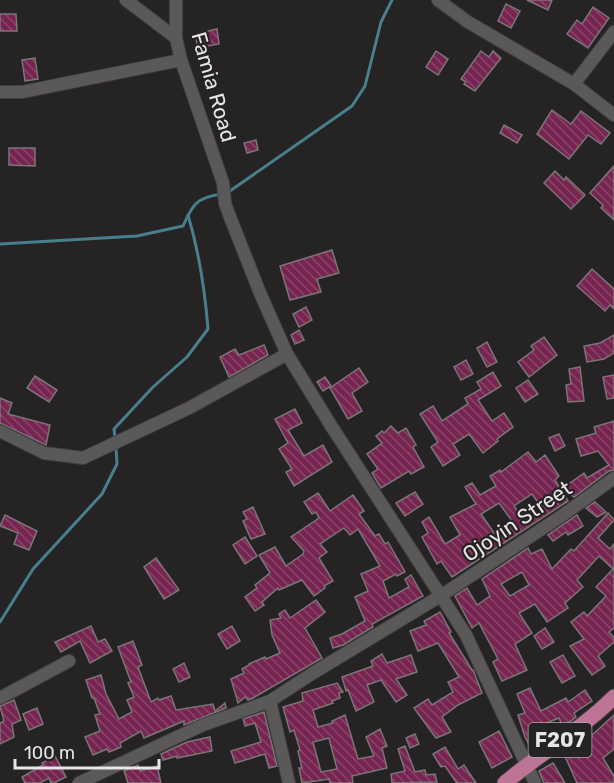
<svg xmlns="http://www.w3.org/2000/svg" width="614" height="783" font-family="Rubik,sans-serif">
  <style>
    .lines { fill: none; stroke-linecap: round; stroke-linejoin: round }
    .stream { stroke: #47808c; stroke-width: 3 }
    .building { fill: url(#building-back-hatch); stroke: #7a7678; stroke-width: 1.5; fill-rule: evenodd }
    .minor-casing { stroke: #434041; stroke-width: 14 }
    .major-casing { stroke: #434041; stroke-width: 17 }
    .minor { stroke: #5b5859; stroke-width: 12 }
    .major { stroke: #bd7497; stroke-width: 15 }
    .labels { text-anchor: middle; dominant-baseline: central; stroke-width: 4.5; stroke-linejoin: round; paint-order: stroke }
    .shield { fill: #262324; stroke: #adabac; stroke-width: 1.5 }
    .shield-label { font-size: 20px; font-weight: bold; fill: #e7e5e6 }
    .street-label { font-size: 21px; fill: #e7e5e6; stroke: #262324 }
  </style>
  <defs>
    <pattern id="building-back-hatch" width="6" height="6" patternUnits="userSpaceOnUse" patternTransform="scale(1.5)"><rect width="6" height="6" fill="#762551"/><path d="M-1 5l2 2M0 0l6 6M5-1l2 2" fill="none" stroke="#8a446a"/></pattern>
  </defs>
  <rect width="100%" height="100%" fill="#262324"/>
  <g class="lines">
    <g class="stream">
      <polyline points="227,193 352,106 365,86 381,22 392,0"/>
      <path d="M0 244 137 236 183 226C193 204 196 198 221 194"/>
      <path d="M115 438 114 429 153 387 187 357 208 329C205 291 199 252 188 215"/>
      <polyline points="0,622 33,569 102,494 117,464 116,447"/>
    </g>
  </g>
  <g class="building">
    <polygon points="527,0 552,0 548,10"/>
    <polygon points="506,4 520,11 511,28 498,21"/>
    <polygon points="593,7 609,18 588,48 567,34 577,20 582,24"/>
    <polygon points="0,14 16,14 17,31 0,31"/>
    <polygon points="217,29 219,44 198,48 195,34"/>
    <polygon points="436,51 448,59 438,75 426,67"/>
    <polygon points="481,51 489,57 493,51 501,58 475,91 464,84 466,82 461,79"/>
    <polygon points="35,58 38,79 25,81 22,60"/>
    <polygon points="552,110 571,124 581,111 610,133 601,144 588,135 569,159 537,134"/>
    <polygon points="504,125 522,135 517,143 500,133"/>
    <polygon points="256,140 258,150 247,153 244,143"/>
    <polygon points="9,148 35,148 35,166 9,165"/>
    <polygon points="614,166 614,220 601,208 603,205 590,193"/>
    <polygon points="555,171 564,180 566,177 585,195 571,209 544,183"/>
    <polygon points="332,250 339,273 317,279 321,292 290,300 280,266"/>
    <polygon points="592,269 614,289 614,309 610,305 605,311 577,286"/>
    <polygon points="306,307 312,320 299,327 293,314"/>
    <polygon points="299,330 304,340 295,344 291,335"/>
    <polygon points="614,335 614,353 604,359 587,362 584,346 600,343"/>
    <polygon points="544,337 557,355 529,377 518,362 534,350 531,346"/>
    <polygon points="487,342 497,362 487,367 477,348"/>
    <polygon points="264,345 268,355 229,377 220,357 235,349 239,355"/>
    <polygon points="466,360 473,374 461,380 454,367"/>
    <polygon points="580,367 584,401 568,402 566,385 571,384 569,369"/>
    <polygon points="359,368 368,382 352,393 362,411 348,419 330,388"/>
    <polygon points="493,372 501,386 478,400 492,421 504,413 513,427 497,439 498,441 483,453 469,434 453,444 460,455 443,466 431,447 438,442 420,414 433,406 442,421 468,404 465,398 481,389 477,382"/>
    <polygon points="614,375 614,398 607,399 603,377"/>
    <polygon points="35,376 57,390 49,402 27,388"/>
    <polygon points="325,377 331,386 323,391 317,382"/>
    <polygon points="528,380 538,394 525,402 516,388"/>
    <polygon points="0,398 12,403 8,414 50,425 46,445 0,423"/>
    <polygon points="295,409 302,423 288,430 304,456 323,445 332,462 294,486 286,472 292,469 279,449 288,443 275,419"/>
    <polygon points="614,421 614,470 609,471 574,497 563,488 584,473 587,478 609,465 598,451 581,456 576,439 596,433 594,427"/>
    <polygon points="391,426 398,433 406,428 416,445 413,447 424,467 411,474 409,471 381,488 372,473 378,469 367,454 382,443 376,436 382,431 384,433"/>
    <polygon points="559,434 565,446 555,451 549,438"/>
    <path d="M528 452 536 462 545 455 559 476 555 480 568 501 452 577 441 561 437 564 422 537 428 533 422 522 429 517 445 544 460 535 450 517 476 504 465 487 472 483 480 495 496 486 490 476 500 470 501 472ZM532 494 544 511 525 521 514 506ZM499 503 512 521 494 533 481 514Z"/>
    <polygon points="415,492 423,504 405,516 396,503"/>
    <polygon points="318,493 330,511 353,495 364,511 359,514 375,536 379,534 385,544 388,542 405,572 397,576 396,574 383,581 389,598 409,587 405,579 411,575 423,596 372,624 373,627 343,645 333,648 330,638 342,634 365,621 355,597 368,591 361,574 380,566 358,529 350,535 344,528 320,544 327,552 319,558 333,581 324,586 325,588 314,596 302,580 279,590 278,588 262,602 264,605 255,611 245,597 257,588 255,585 270,573 259,555 275,547 286,566 303,554 304,551 291,537 319,518 316,512 312,514 304,502"/>
    <polygon points="595,502 606,512 597,517 586,508"/>
    <polygon points="253,507 265,534 251,539 243,521 247,519 243,512"/>
    <path d="M608 513 614 520 598 538 610 549 614 544V628L609 632 614 638V642L598 656 605 666 592 675 570 646 584 639 571 622 584 612 587 616 606 596 596 587 613 569 599 556 577 580 583 587 565 603 568 608 547 622 535 604 519 613 532 633 515 644 527 670 502 681 493 662 498 659 479 623 472 628 455 596 467 588 477 605 490 596 482 579 528 548 531 554 542 549 552 569 571 549 574 551ZM522 572 529 585 510 596 501 584Z"/>
    <polygon points="5,515 37,531 29,550 14,544 18,533 0,526"/>
    <polygon points="577,515 583,526 568,535 566,532 553,541 548,535"/>
    <polygon points="245,537 257,556 245,564 233,545"/>
    <polygon points="156,558 179,590 164,599 144,567"/>
    <polygon points="316,600 325,612 305,628 322,658 253,698 248,700 245,697 238,703 231,679 244,673 242,669 249,665 249,664 265,657 266,659 280,653 272,635 270,620 281,618 279,614 285,610 290,618"/>
    <polygon points="440,612 451,632 449,633 472,670 473,670 482,693 458,705 442,717 451,732 436,738 414,708 428,699 432,705 453,692 448,682 459,677 438,643 418,651 410,631 426,625 424,621"/>
    <polygon points="91,626 98,642 105,639 112,651 90,663 80,641 61,652 55,642"/>
    <polygon points="232,626 240,641 227,649 218,634"/>
    <polygon points="545,628 554,642 542,649 534,636"/>
    <polygon points="133,641 142,665 138,667 151,702 158,698 159,700 171,696 176,710 213,704 215,711 225,703 226,708 184,725 184,721 144,738 141,731 120,743 121,747 109,752 107,749 93,755 85,737 100,731 95,715 100,714 94,698 92,698 86,680 101,675 106,694 119,719 132,712 127,700 134,697 128,683 131,682 118,647"/>
    <polygon points="382,654 387,663 411,655 417,672 396,679 407,695 396,702 381,680 367,685 374,702 356,711 348,690 346,691 342,677 373,666 371,661"/>
    <polygon points="563,655 575,676 562,683 550,662"/>
    <polygon points="184,663 190,677 179,682 173,669"/>
    <path d="M337 683 343 692 339 693 340 698 332 701 333 703 313 710 318 727 333 723 332 721 345 715 358 759 374 756 366 737 380 729 387 746 382 748 387 768 352 776 353 783H330L329 779 302 783 299 768H302L298 751 300 750 294 730 290 732 283 707 303 701 302 693ZM329 738 337 769 321 772 313 742Z"/>
    <polygon points="530,688 541,711 566,698 568,702 585,690 592,701 574,713 576,717 563,727 559,718 539,726 546,739 531,748 525,737 518,715 525,713 517,694"/>
    <polygon points="14,700 21,720 12,724 14,737 0,744 0,723 4,721 0,706"/>
    <polygon points="37,708 43,724 29,730 23,714"/>
    <polygon points="264,712 277,766 269,768 265,754 235,763 231,751 261,742 255,723 245,726 243,719"/>
    <polygon points="614,715 614,749 603,758 614,776 614,783 577,783 563,752 591,736"/>
    <polygon points="499,731 512,757 492,768 479,742"/>
    <polygon points="415,734 419,744 410,748 406,738"/>
    <polygon points="210,737 212,751 177,758 177,756 163,760 161,754 187,742"/>
    <polygon points="405,746 415,772 425,770 426,775 435,774 437,782 392,783 391,774 405,771 398,749"/>
    <polygon points="445,747 458,769 464,765 476,783 457,783 445,766 441,767 433,754"/>
    <polygon points="55,756 66,777 54,783 51,783 49,778 40,783 25,783 22,777 43,765 42,763"/>
    <polygon points="553,763 565,783 544,783 543,781 539,771"/>
    <polygon points="138,765 140,771 157,766 161,783 128,783 124,771"/>
  </g>
  <g class="lines">
    <g class="minor-casing">
      <g id="minor">
        <polyline points="126,0 176,38"/>
        <polyline points="176,0 176,38 181,60 223,183 225,203 230,217 260,293 287,354 330,424 466,635 535,783"/>
        <polyline points="438,0 468,22 574,84 614,115"/>
        <polyline points="574,84 614,32"/>
        <polyline points="0,92 22,92 181,60"/>
        <polyline points="0,431 44,453 83,458 189,408 287,354"/>
        <polyline points="0,698 69,661"/>
        <polyline points="270,701 289,783"/>
        <polyline points="79,783 203,725 270,701 313,673 442,595 563,515 614,478"/>
      </g>
    </g>
    <g class="major-casing">
      <path id="major" d="M505 783C540 753 581 730 614 697"/>
    </g>
    <use href="#minor" class="minor"/>
    <use href="#major" class="major"/>
  </g>
  <g class="labels">
    <rect class="shield" x="528.5" y="723" width="63" height="34" rx="4.5"/>
    <g class="shield-label">
      <text x="560" y="740">F207</text>
    </g>
    <g class="street-label">
      <text transform="translate(214 87) rotate(74)">Famia Road</text>
      <text transform="translate(517 521) rotate(-34)">Ojoyin Street</text>
    </g>
  </g>
  <path d="M15 759v9h144v-9" fill="none" stroke="#e7e5e6" stroke-width="3"/>
  <text x="24" y="759" font-size="18" fill="#e7e5e6" stroke="#262324" stroke-width="4.5" paint-order="stroke">100 m</text>
</svg>
